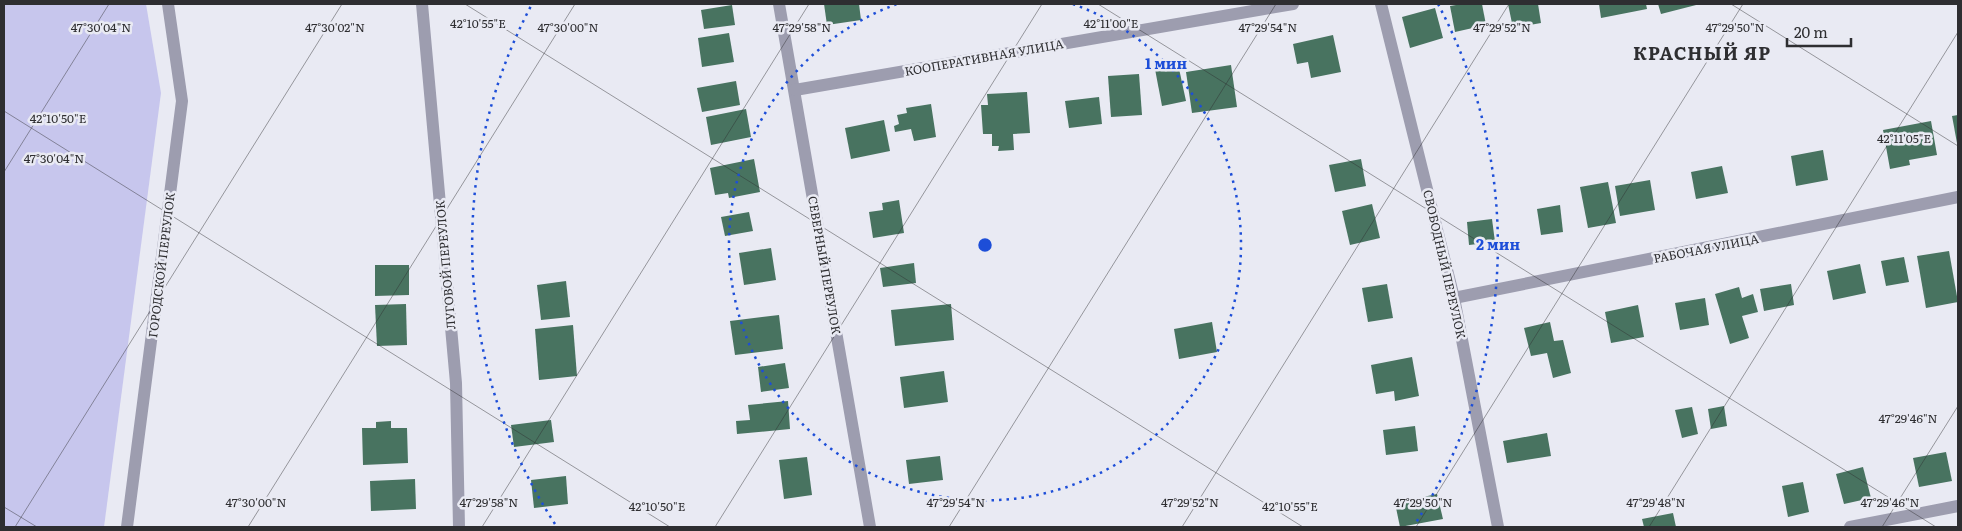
<svg xmlns="http://www.w3.org/2000/svg" width="1962" height="531" font-family="Literata,serif">
  <style>
    .green { fill: #c7c6ed }
    .building { fill: #487360 }
    .lines { fill: none; stroke-linecap: round; stroke-linejoin: round }
    .street { stroke: #9d9daf; stroke-width: 12 }
    .ticks { fill: none; stroke: #2e2e31; stroke-width: 1; stroke-opacity: 0.45 }
    .ring { fill: none; stroke: #1d4ed8; stroke-width: 2.5; stroke-dasharray: 2.5 5 }
    .labels { text-anchor: middle; dominant-baseline: central; stroke-width: 5; stroke-linejoin: round; paint-order: stroke }
    .street-label { font-size: 12px; fill: #2e2e31; stroke: #e9eaf3 }
    .district-label { font-size: 18px; font-weight: bold; letter-spacing: 1px; fill: #2e2e31; stroke: #e9eaf3 }
    .ticks-label { font-size: 12px; text-anchor: middle; fill: #2e2e31; stroke: #e9eaf3; stroke-width: 5; stroke-linejoin: round; paint-order: stroke }
    .centre { fill: #1d4ed8; stroke: #e9eaf3; stroke-width: 2.5 }
    .ring-label { font-size: 15px; text-anchor: middle; font-weight: bold; fill: #1d4ed8; stroke: #e9eaf3; stroke-width: 5; stroke-linejoin: round; paint-order: stroke }
  </style>
  <rect width="100%" height="100%" fill="#e9eaf3"/>
  <polygon class="green" points="4,4 146,4 161,93 104,527 4,527"/>
  <g class="building">
    <polygon points="824,4 859,4 861,20 827,25"/>
    <polygon points="1462,4 1482,4 1486,25 1455,32 1450,6"/>
    <polygon points="1508,4 1538,4 1541,23 1513,28"/>
    <polygon points="1599,4 1646,4 1647,9 1601,18"/>
    <polygon points="1658,4 1700,4 1661,14"/>
    <polygon points="732,5 735,25 704,29 701,10"/>
    <polygon points="1435,8 1443,38 1410,48 1402,17"/>
    <polygon points="729,33 734,62 702,67 698,38"/>
    <polygon points="1333,35 1341,72 1311,78 1308,62 1297,64 1293,44"/>
    <polygon points="1178,64 1186,101 1162,106 1155,69"/>
    <polygon points="1231,65 1237,107 1192,113 1186,72"/>
    <polygon points="1139,74 1142,115 1111,117 1108,76"/>
    <polygon points="736,81 740,105 702,112 697,88"/>
    <polygon points="1027,92 1030,133 1013,134 1014,150 998,151 999,146 992,146 992,134 983,134 981,105 988,105 987,94"/>
    <polygon points="1099,97 1102,124 1069,128 1065,101"/>
    <polygon points="931,104 936,137 914,141 911,129 895,132 894,126 899,124 897,115 907,113 906,108"/>
    <polygon points="746,109 751,137 711,145 706,117"/>
    <polygon points="1958,115 1958,143 1957,143 1952,116"/>
    <polygon points="884,120 890,151 851,159 845,128"/>
    <polygon points="1931,121 1937,155 1909,160 1910,165 1890,169 1883,130"/>
    <polygon points="1823,150 1828,180 1796,186 1791,156"/>
    <polygon points="754,159 760,192 729,198 728,193 715,195 710,168"/>
    <polygon points="1361,159 1366,186 1335,192 1329,165"/>
    <polygon points="1722,166 1728,193 1696,199 1691,172"/>
    <polygon points="1650,180 1655,210 1620,216 1615,186"/>
    <polygon points="1608,182 1616,223 1588,228 1580,187"/>
    <polygon points="899,200 904,233 873,238 869,212 883,210 882,203"/>
    <polygon points="1372,204 1380,238 1350,245 1342,211"/>
    <polygon points="1560,205 1563,232 1541,235 1537,209"/>
    <polygon points="749,212 753,231 725,236 721,217"/>
    <polygon points="1492,219 1495,242 1469,245 1467,222"/>
    <polygon points="771,248 776,280 744,285 739,253"/>
    <polygon points="1949,251 1958,302 1926,308 1917,256"/>
    <polygon points="1904,257 1909,282 1886,286 1881,261"/>
    <polygon points="914,263 916,283 883,287 880,268"/>
    <polygon points="1860,264 1866,293 1833,300 1827,271"/>
    <polygon points="375,265 409,265 409,295 375,296"/>
    <polygon points="566,281 570,317 541,320 537,285"/>
    <polygon points="1387,284 1393,318 1368,322 1362,288"/>
    <polygon points="1791,284 1794,305 1764,311 1760,289"/>
    <polygon points="1739,287 1742,298 1753,294 1758,312 1742,316 1749,338 1730,344 1715,294"/>
    <polygon points="1705,298 1709,325 1680,330 1675,303"/>
    <polygon points="406,304 407,345 377,346 375,305"/>
    <polygon points="951,304 954,340 895,346 891,310"/>
    <polygon points="1638,305 1644,337 1611,343 1605,312"/>
    <polygon points="779,315 783,349 735,355 730,321"/>
    <polygon points="1212,322 1217,352 1179,359 1174,329"/>
    <polygon points="1550,322 1554,341 1563,340 1571,373 1553,378 1547,353 1531,356 1524,328"/>
    <polygon points="573,325 577,376 539,380 535,329"/>
    <polygon points="1412,357 1419,396 1395,401 1394,391 1376,394 1371,365"/>
    <polygon points="785,363 789,388 761,392 758,367"/>
    <polygon points="944,371 948,402 904,408 900,377"/>
    <polygon points="788,401 790,429 737,434 736,421 750,420 748,405"/>
    <polygon points="1724,406 1727,426 1711,429 1708,409"/>
    <polygon points="1692,407 1698,434 1682,438 1675,410"/>
    <polygon points="551,420 554,442 514,447 511,425"/>
    <polygon points="391,421 391,428 407,428 408,463 363,465 362,428 376,428 376,422"/>
    <polygon points="1415,426 1418,451 1386,455 1383,430"/>
    <polygon points="1547,433 1551,456 1507,463 1503,441"/>
    <polygon points="1946,452 1952,481 1919,487 1913,458"/>
    <polygon points="940,456 943,480 909,484 906,460"/>
    <polygon points="807,457 812,495 784,499 779,460"/>
    <polygon points="1863,467 1871,498 1844,504 1836,474"/>
    <polygon points="566,476 568,504 534,508 531,480"/>
    <polygon points="415,479 416,509 371,511 370,481"/>
    <polygon points="1803,482 1809,512 1788,517 1782,486"/>
    <polygon points="1437,494 1443,519 1400,527 1395,503"/>
    <polygon points="1673,513 1676,527 1644,527 1642,519"/>
  </g>
  <g class="lines">
    <g class="street">
      <polyline points="422,4 456,383 459,527"/>
      <polyline points="779,4 870,527"/>
      <polyline points="1381,4 1454,298 1498,527"/>
      <polyline points="795,90 1293,4"/>
      <polyline points="1454,298 1958,197"/>
      <polyline points="127,527 182,101 168,4"/>
      <polyline points="1850,527 1958,506"/>
    </g>
  </g>
  <path class="ticks" d="M465 4 1303 527M1098 4 1936 527M1731 4 1958 146M4 111 670 527M4 172 109 4M4 507 37 527M15 527 342 4M248 527 575 4M482 527 809 4M715 527 1042 4M949 527 1276 4M1182 527 1509 4M1416 527 1743 4M1649 527 1958 32M1882 527 1958 406"/>
  <g class="ring">
    <path d="M1073 4A256 256 0 1 1 897 4"/>
    <path d="M555 524A513 513 0 0 1 532 4M1438 4A513 513 0 0 1 1415 524"/>
  </g>
  <g class="labels">
    <g class="street-label">
      <text transform="translate(984 57) rotate(-10)">КООПЕРАТИВНАЯ УЛИЦА</text>
      <text transform="translate(1706 248) rotate(-11)">РАБОЧАЯ УЛИЦА</text>
      <text transform="translate(1445 264) rotate(77)">СВОБОДНЫЙ ПЕРЕУЛОК</text>
      <text transform="translate(161 265) rotate(-83)">ГОРОДСКОЙ ПЕРЕУЛОК</text>
      <text transform="translate(445 265) rotate(-95)">ЛУГОВОЙ ПЕРЕУЛОК</text>
      <text transform="translate(825 265) rotate(80)">СЕВЕРНЫЙ ПЕРЕУЛОК</text>
    </g>
    <g class="district-label">
      <text x="1702" y="52">КРАСНЫЙ ЯР</text>
    </g>
  </g>
  <g class="ticks-label">
    <text x="478" y="28">42°10'55"E</text>
    <text x="1111" y="28">42°11'00"E</text>
    <text x="101" y="32">47°30'04"N</text>
    <text x="335" y="32">47°30'02"N</text>
    <text x="568" y="32">47°30'00"N</text>
    <text x="802" y="32">47°29'58"N</text>
    <text x="1268" y="32">47°29'54"N</text>
    <text x="1502" y="32">47°29'52"N</text>
    <text x="1735" y="32">47°29'50"N</text>
    <text x="58" y="123">42°10'50"E</text>
    <text x="1904" y="143">42°11'05"E</text>
    <text x="54" y="163">47°30'04"N</text>
    <text x="1908" y="423">47°29'46"N</text>
    <text x="256" y="507">47°30'00"N</text>
    <text x="489" y="507">47°29'58"N</text>
    <text x="956" y="507">47°29'54"N</text>
    <text x="1190" y="507">47°29'52"N</text>
    <text x="1423" y="507">47°29'50"N</text>
    <text x="1656" y="507">47°29'48"N</text>
    <text x="1890" y="507">47°29'46"N</text>
    <text x="657" y="511">42°10'50"E</text>
    <text x="1290" y="511">42°10'55"E</text>
  </g>
  <circle cx="985" cy="245" r="8" class="centre"/>
  <g class="ring-label">
    <text x="1166" y="69">1 мин</text>
    <text x="1498" y="250">2 мин</text>
  </g>
  <rect width="1962" height="531" fill="none" stroke="#2e2e31" stroke-width="10"/>
  <path d="M1787 38v8h64v-8" fill="none" stroke="#2e2e31" stroke-width="2.5"/>
  <text x="1794" y="38" font-size="15" fill="#2e2e31" stroke="#e9eaf3" stroke-width="4" paint-order="stroke">20 m</text>
</svg>
